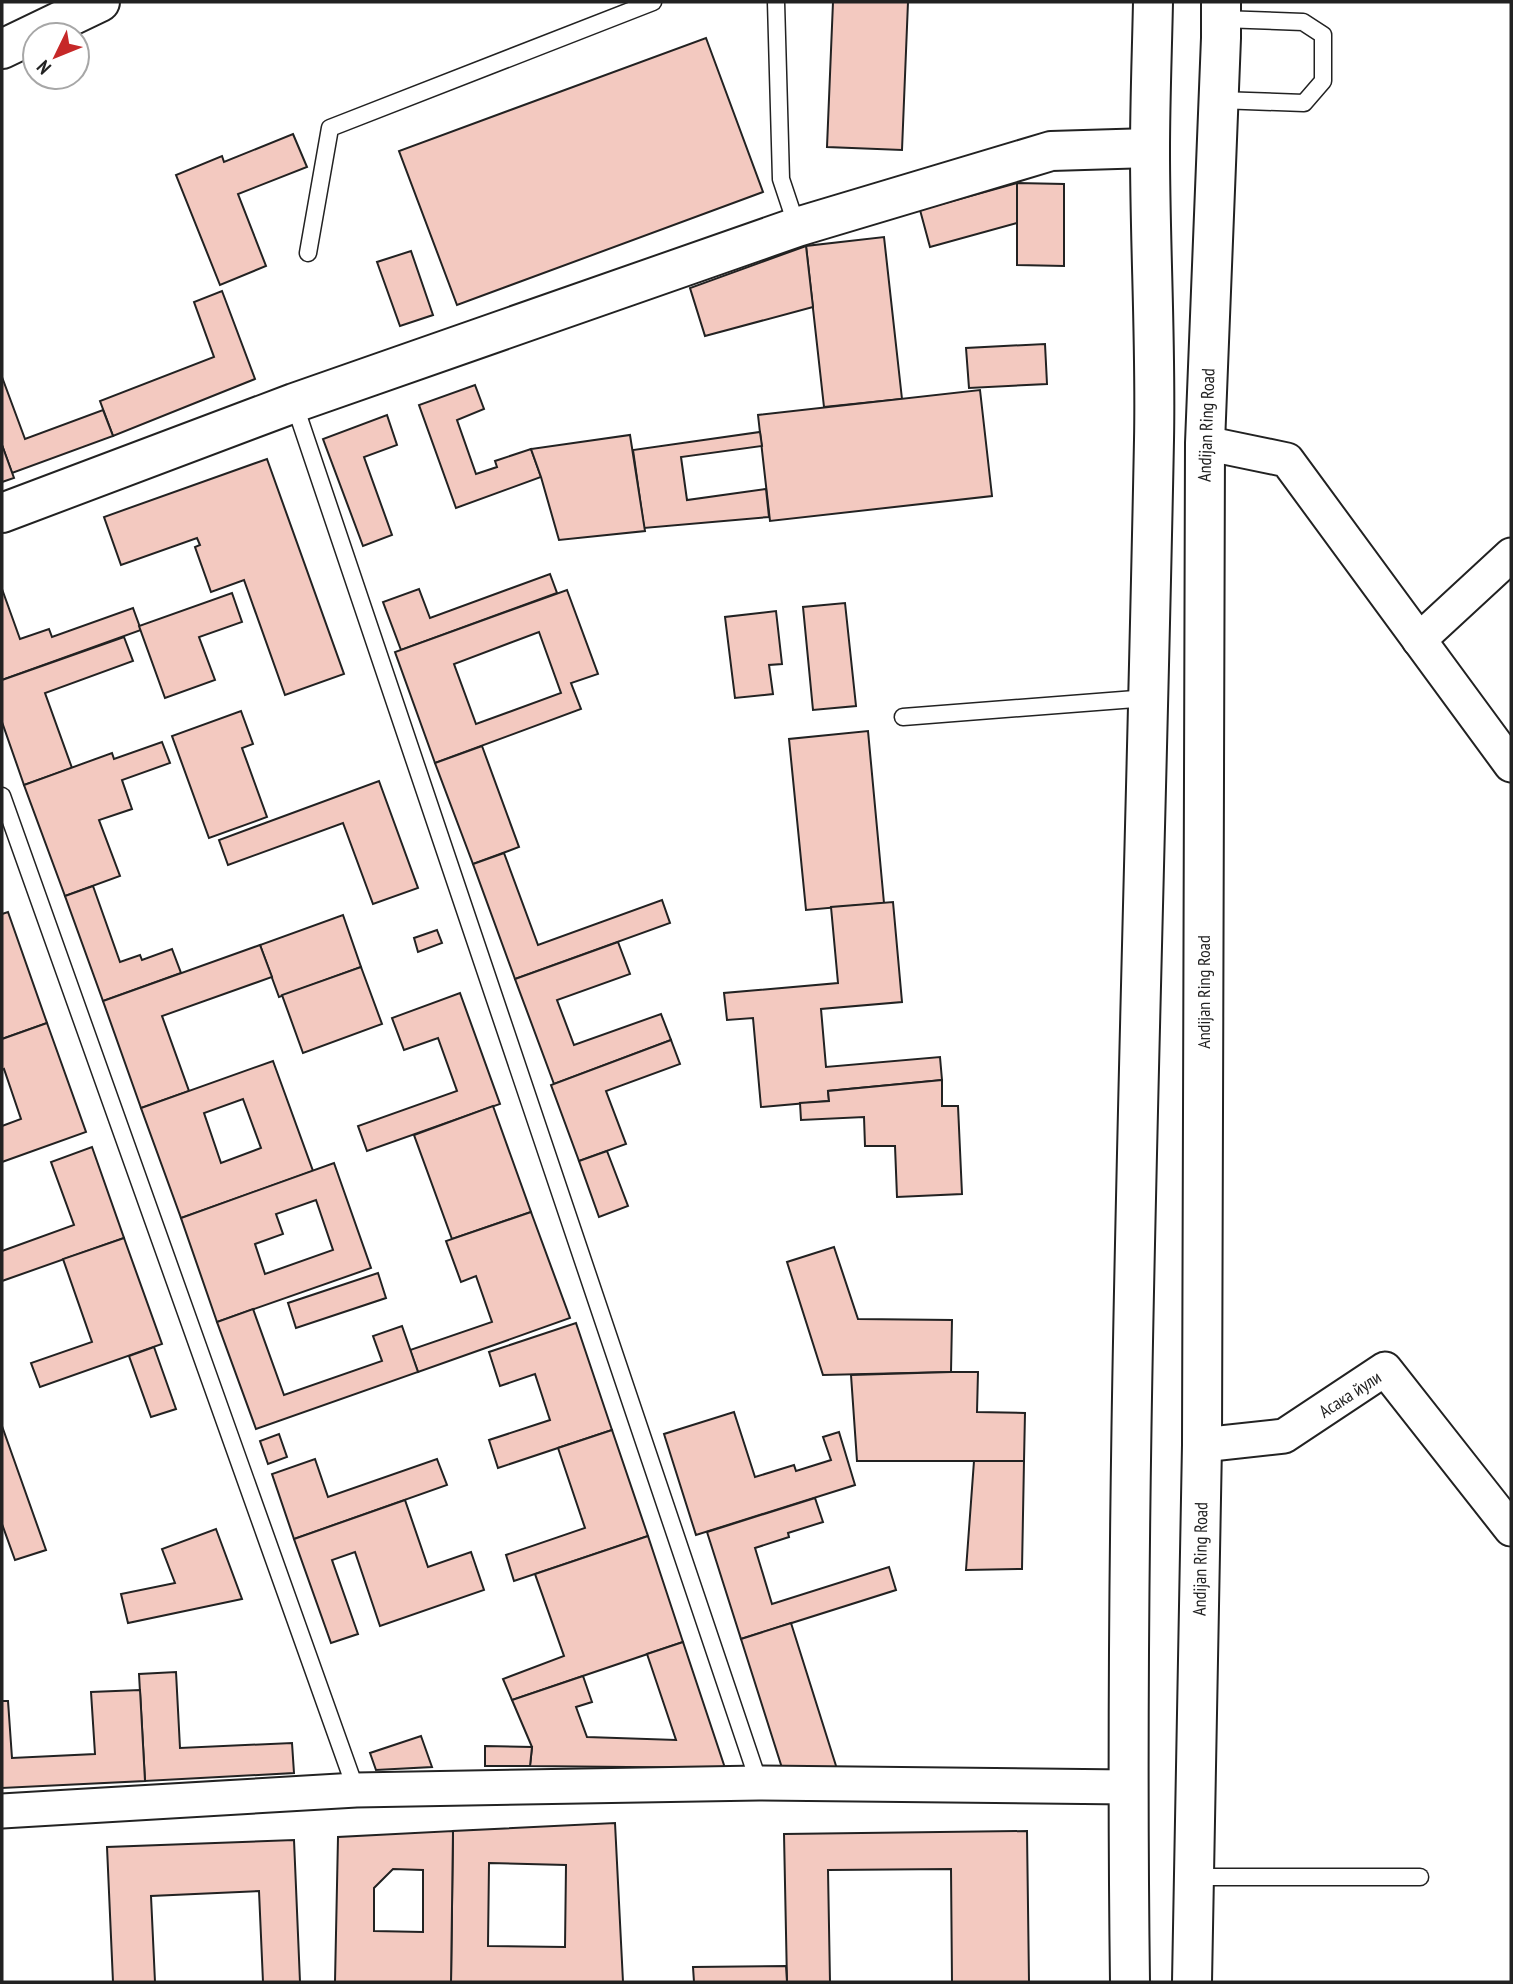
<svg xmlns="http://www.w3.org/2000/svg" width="1513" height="1984" font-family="'PT Sans Narrow',sans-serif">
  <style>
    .building { fill: #f3c9c0; stroke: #222; stroke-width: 2; fill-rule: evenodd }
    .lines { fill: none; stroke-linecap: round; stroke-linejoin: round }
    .service-casing { stroke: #222; stroke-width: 19 }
    .minor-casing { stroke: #222; stroke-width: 37 }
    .tertiary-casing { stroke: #222; stroke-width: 42 }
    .trunk-casing { stroke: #222; stroke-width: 42 }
    .service { stroke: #fff; stroke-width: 16 }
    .minor { stroke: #fff; stroke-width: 33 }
    .tertiary { stroke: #fff; stroke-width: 38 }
    .trunk { stroke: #fff; stroke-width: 38 }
    .labels { text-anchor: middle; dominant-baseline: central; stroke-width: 5; stroke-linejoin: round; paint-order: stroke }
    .street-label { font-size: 18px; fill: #222; stroke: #fff }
  </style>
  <rect width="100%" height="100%" fill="#fff"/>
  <g class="building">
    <polygon points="833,2 908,2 902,150 827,147"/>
    <polygon points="706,38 763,192 457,305 399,151"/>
    <polygon points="293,134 307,167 238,194 266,266 220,285 176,175 222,156 224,162"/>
    <polygon points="1017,183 1017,223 930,247 920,210"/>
    <polygon points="1017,183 1064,184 1064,266 1017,265"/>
    <polygon points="884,237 902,399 824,407 806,246"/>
    <polygon points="806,246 813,307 705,336 690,288"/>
    <polygon points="411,251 433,315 400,326 377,262"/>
    <polygon points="222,291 255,379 113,436 100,401 214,357 194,302"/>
    <polygon points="1045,344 1047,384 969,388 966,348"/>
    <polygon points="2,377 25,439 103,410 113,436 12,473 2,445"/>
    <polygon points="475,385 484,409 457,420 476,474 497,467 495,461 531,449 541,477 456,508 419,405"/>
    <polygon points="980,390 992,496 770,521 758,415"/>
    <polygon points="387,415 397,445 364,457 392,535 363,546 323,439"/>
    <polygon points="760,432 762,446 681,457 687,500 766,489 769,517 644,528 633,450"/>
    <polygon points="630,435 645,531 559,540 541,477 531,449"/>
    <polygon points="2,445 14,478 2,482"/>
    <polygon points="267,459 344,674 285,695 244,580 211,592 195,547 200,545 197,538 121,565 104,517"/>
    <polygon points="550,574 557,593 401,650 383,602 419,589 430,618"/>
    <polygon points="2,589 20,639 49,629 52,637 133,608 141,630 2,680"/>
    <path d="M567 590 598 674 571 683 581 709 435 763 395 652ZM539 632 561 693 476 724 454 664Z"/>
    <polygon points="232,593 242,622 199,637 215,680 165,698 139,626"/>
    <polygon points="845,603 856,706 813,710 803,607"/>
    <polygon points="776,611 782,664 769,665 773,694 735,698 725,617"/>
    <polygon points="124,637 133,661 45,693 72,768 24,785 2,722 2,680"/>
    <polygon points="241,711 253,744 242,748 267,817 209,838 172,736"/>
    <polygon points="868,731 884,903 806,910 789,739"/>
    <polygon points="162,742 170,763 122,780 132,809 99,820 120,876 65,896 24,785 112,753 114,759"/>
    <polygon points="482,746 519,847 473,864 435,763"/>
    <polygon points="379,781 418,888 373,904 343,823 228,865 219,840"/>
    <polygon points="504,853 538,945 662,900 670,923 515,979 473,864"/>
    <polygon points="93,886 120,962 140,955 142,960 172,949 181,973 103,1001 65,896"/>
    <polygon points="893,902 902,1002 821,1009 826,1067 940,1057 942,1080 828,1091 829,1101 761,1107 753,1018 727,1020 724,993 838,983 831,907"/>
    <polygon points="8,912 47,1023 2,1039 2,914"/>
    <polygon points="343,915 361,967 279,997 260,945"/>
    <polygon points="437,930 442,943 418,952 414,938"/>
    <polygon points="618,942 630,974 557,1000 574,1045 661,1014 671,1040 554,1084 515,979"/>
    <polygon points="260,945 272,977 162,1016 189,1091 141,1108 103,1001"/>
    <polygon points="361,967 382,1024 303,1053 282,995"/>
    <polygon points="460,993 500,1104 367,1151 358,1126 457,1091 438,1038 404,1050 392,1018"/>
    <polygon points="47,1023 86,1132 2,1162 2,1126 21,1119 4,1069 2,1070 2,1039"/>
    <polygon points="671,1040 680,1064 606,1091 626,1144 579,1161 551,1085"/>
    <path d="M273 1061 313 1171 181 1218 141 1108ZM243 1099 261 1148 221 1163 204 1113Z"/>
    <polygon points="942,1080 942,1106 958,1106 962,1194 897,1197 895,1146 865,1146 864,1117 801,1120 800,1103 829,1101 828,1091"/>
    <polygon points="493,1106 531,1212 452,1239 414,1135"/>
    <polygon points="92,1147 124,1238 2,1281 2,1251 74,1225 51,1162"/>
    <polygon points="607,1151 628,1206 599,1217 579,1161"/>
    <path d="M334 1163 371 1268 217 1322 181 1218ZM316 1200 333 1250 265 1274 255 1244 283 1234 276 1214Z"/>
    <polygon points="531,1212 570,1318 418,1372 410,1350 492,1322 476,1276 461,1282 446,1241"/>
    <polygon points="124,1238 162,1344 40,1387 31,1363 92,1342 63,1259"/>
    <polygon points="834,1247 858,1319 952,1320 951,1372 823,1375 787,1262"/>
    <polygon points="378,1273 386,1298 296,1328 288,1303"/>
    <polygon points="253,1309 284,1395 382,1361 373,1336 402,1326 418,1372 256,1429 217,1322"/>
    <polygon points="576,1323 612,1430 498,1468 489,1440 550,1420 535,1374 500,1386 489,1352"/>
    <polygon points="154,1347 176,1409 151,1417 129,1356"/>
    <polygon points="951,1372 978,1372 977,1412 1025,1413 1024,1461 857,1461 851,1375"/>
    <polygon points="734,1412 755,1477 794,1465 796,1471 831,1460 823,1437 839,1432 855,1485 696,1535 664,1434"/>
    <polygon points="2,1426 46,1550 15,1560 2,1524"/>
    <polygon points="612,1430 648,1536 514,1581 506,1555 585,1528 558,1448"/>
    <polygon points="279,1434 287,1457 268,1464 260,1441"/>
    <polygon points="315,1459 328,1497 437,1459 447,1485 294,1539 272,1474"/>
    <polygon points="974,1461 1024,1461 1022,1569 966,1570"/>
    <polygon points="815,1498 823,1522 788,1533 789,1537 755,1548 772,1604 889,1567 896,1590 741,1639 707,1532"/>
    <polygon points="405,1500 428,1567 471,1552 484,1590 380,1626 355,1552 332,1560 358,1634 331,1643 294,1539"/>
    <polygon points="216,1529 242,1599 128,1623 121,1594 175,1583 162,1549"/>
    <polygon points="648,1536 683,1642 512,1700 503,1679 564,1656 535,1574"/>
    <polygon points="791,1623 837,1769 783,1771 741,1639"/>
    <polygon points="683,1642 725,1768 530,1766 532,1747 512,1700 583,1676 592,1702 576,1707 587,1737 676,1740 647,1654"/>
    <polygon points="176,1672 180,1748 292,1743 294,1773 145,1781 139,1674"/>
    <polygon points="140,1690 145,1781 2,1788 2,1701 8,1701 12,1758 95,1754 91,1692"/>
    <polygon points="421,1736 432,1767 376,1770 370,1753"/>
    <polygon points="485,1746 532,1747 530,1766 485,1766"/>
    <path d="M615 1823 623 1982H451L453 1831ZM489 1863 566 1865 565 1947 488 1946Z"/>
    <path d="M453 1831 451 1982H335L338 1837ZM393 1869 423 1870V1932L374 1931V1888Z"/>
    <polygon points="1027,1831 1029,1982 952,1982 951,1869 828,1870 830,1982 787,1982 784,1834"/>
    <polygon points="294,1840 300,1982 263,1982 259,1891 151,1896 155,1982 113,1982 107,1847"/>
    <polygon points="786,1966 787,1982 694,1982 693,1967"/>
  </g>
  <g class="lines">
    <g class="service-casing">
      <g id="service">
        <polyline points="776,2 781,179 797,227"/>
        <polyline points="1219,100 1304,103 1323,81 1323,35 1303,22 1221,19"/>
        <polyline points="308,253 330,128 653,2"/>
        <polyline points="294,403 759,1783"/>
        <polyline points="903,717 1148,698"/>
        <polyline points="2,796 356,1790"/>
        <polyline points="1194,1877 1420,1877"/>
      </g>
    </g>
    <g class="minor-casing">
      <g id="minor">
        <polyline points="1205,443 1287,460 1511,765"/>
        <polyline points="1419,640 1511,555"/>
        <polyline points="1202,1445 1284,1436 1385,1369 1511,1529"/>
        <polyline points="2,1811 356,1790 759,1783 1128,1787"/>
      </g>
    </g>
    <g class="tertiary-casing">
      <g id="tertiary">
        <polyline points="2,49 100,2"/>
        <polyline points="2,513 294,403 797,227 1051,151 1150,148"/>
      </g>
    </g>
    <g class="trunk-casing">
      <g id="trunk">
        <path d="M1130 1982C1123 1468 1144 954 1154 440 1156 344 1150 247 1150 151 1150 101 1152 51 1153 2"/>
        <polyline points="1192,1982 1202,1445 1205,443 1221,38 1221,2"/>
      </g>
    </g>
    <use href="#service" class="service"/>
    <use href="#minor" class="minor"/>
    <use href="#tertiary" class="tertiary"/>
    <use href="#trunk" class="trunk"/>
  </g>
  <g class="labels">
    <g class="street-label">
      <text transform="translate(1206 425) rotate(-88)">Andijan Ring Road</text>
      <text transform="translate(1203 992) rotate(-90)">Andijan Ring Road</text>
      <text transform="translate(1350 1394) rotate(-33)">Асака йули</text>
      <text transform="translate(1200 1559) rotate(-89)">Andijan Ring Road</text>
    </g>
  </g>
  <rect width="1513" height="1984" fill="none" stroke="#222222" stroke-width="7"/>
  <g transform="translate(56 56) rotate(227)"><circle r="33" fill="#ffffff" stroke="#a7a7a7" stroke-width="2"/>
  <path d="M0-5L12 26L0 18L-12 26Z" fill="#c62828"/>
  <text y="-10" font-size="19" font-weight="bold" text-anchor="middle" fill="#222222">N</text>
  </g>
</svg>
